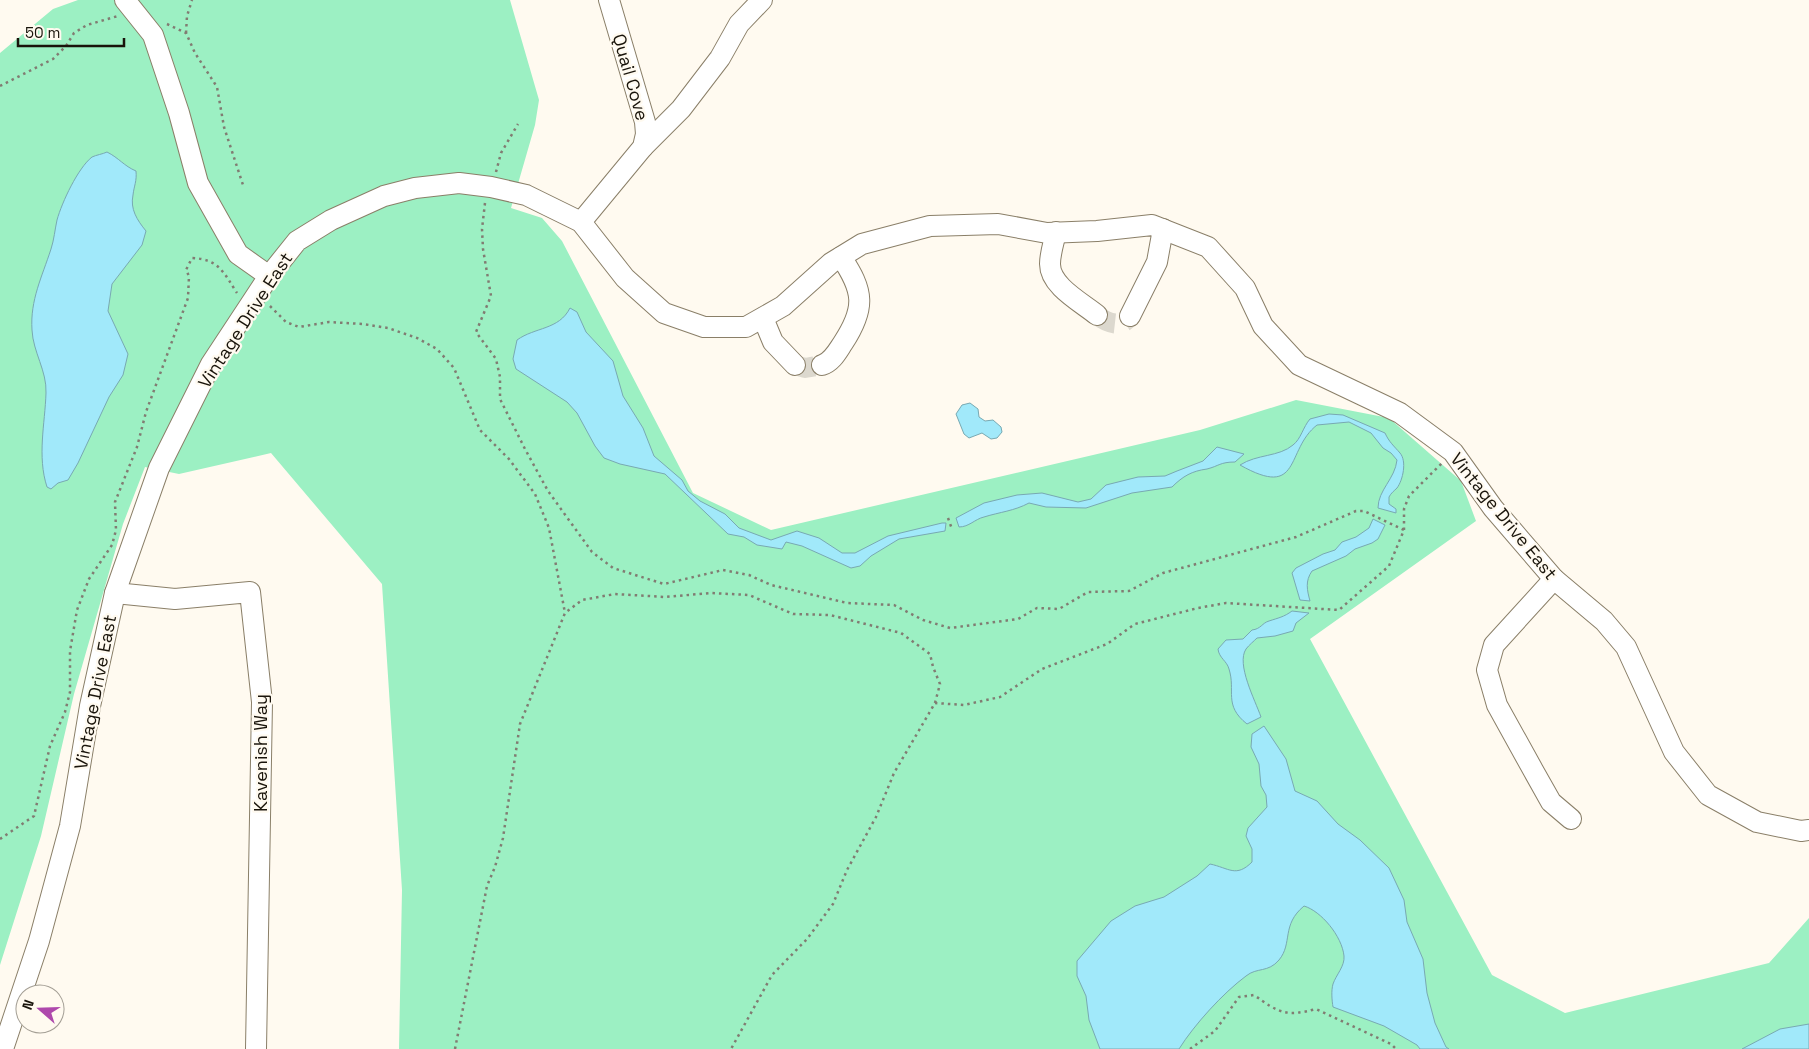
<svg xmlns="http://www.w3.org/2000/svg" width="1809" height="1049" font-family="'Space Grotesk',sans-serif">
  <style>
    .green { fill: #9cf0c3 }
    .water { fill: #a1e9fa; stroke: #78a9b2 }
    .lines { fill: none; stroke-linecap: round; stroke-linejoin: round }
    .minor-tunnel { stroke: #dcd8ce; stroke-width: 20; stroke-dasharray: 20 10; stroke-linecap: butt }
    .minor-casing { stroke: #8a7f68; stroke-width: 22 }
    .path { stroke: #817c72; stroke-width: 2.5; stroke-dasharray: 2.5 4; stroke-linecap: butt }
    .minor { stroke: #fff; stroke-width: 20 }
    .labels { text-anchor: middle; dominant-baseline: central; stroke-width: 4.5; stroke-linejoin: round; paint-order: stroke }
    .street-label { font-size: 18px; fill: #19140b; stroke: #fffaf0 }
  </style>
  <rect width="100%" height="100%" fill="#fffaf0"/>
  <polygon class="green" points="78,0 510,0 539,100 535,125 511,208 542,218 562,241 693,493 771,530 1200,430 1296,400 1389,418 1461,481 1476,521 1310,639 1492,975 1565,1013 1769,963 1809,918 1809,1049 399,1049 402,890 382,584 271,453 179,474 145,467 123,524 74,694 41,836 0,965 0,53 53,9"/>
  <g class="water">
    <path d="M107 152C119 158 124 166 136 171 137 181 134 186 133 195 130 209 137 220 146 231L142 245 112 284 108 311 128 354 123 375 109 397 78 463 68 480 58 483 51 489 47 487C37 456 45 424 46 393 47 371 33 352 32 330 30 300 42 277 51 249 54 240 55 229 57 220 62 202 78 168 92 157 96 155 103 154 107 152Z"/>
    <path d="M570 308 577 312 586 332 613 361 623 396 643 428 654 456 682 480 688 491 700 501 725 514 739 528 771 540 797 531 819 538 842 553H855L888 536 942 523H946L945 531 899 539 871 556 860 566 851 568 802 546 786 542 782 549 757 545 744 537 728 534 665 474 620 464 604 458 595 446 577 413 567 402 516 369 513 359 517 340C535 327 559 330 570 308Z"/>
    <polygon points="970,403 978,409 979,417 985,421 993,420 1001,427 1002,432 997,438 991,439 982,433 969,438 964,434 956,414 962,405"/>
    <path d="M1329 414 1343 415 1385 433C1389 442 1394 446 1400 453 1407 461 1403 480 1397 488 1394 491 1391 493 1389 497V504L1396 509V513L1378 508C1378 490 1395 479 1397 460L1391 453 1383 448 1371 433 1349 422 1317 425C1285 450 1302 500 1240 465 1257 454 1279 457 1293 445 1301 439 1303 427 1310 419Z"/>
    <path d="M1217 447 1244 454 1235 462C1220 462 1219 466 1207 469 1192 471 1183 476 1172 487L1132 493 1086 508 1046 507 1029 503C1014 511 1000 512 984 517 975 519 969 527 959 527L956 518 984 503 1017 495 1042 493 1078 502 1091 499 1106 485 1138 477 1165 476 1177 471 1203 461Z"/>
    <path d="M1373 519 1385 525 1378 539 1372 543 1355 549 1346 556 1312 571C1305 581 1307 590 1310 601L1300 600 1292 573 1296 568 1323 554 1335 550 1342 542 1356 537 1369 528Z"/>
    <path d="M1292 611 1309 613 1296 623 1293 631 1275 636 1257 638C1254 641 1249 645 1246 649 1236 664 1255 700 1261 717L1247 724C1223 705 1236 691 1229 669 1227 661 1219 658 1218 649L1226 640 1243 639 1252 630C1261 629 1262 623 1269 621 1278 618 1284 617 1292 611Z"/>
    <path d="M1264 726 1286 759 1295 791 1317 801 1338 824 1360 840 1389 868 1404 900 1407 922 1423 959 1427 993 1435 1023 1446 1047 1449 1049H1420L1417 1045 1384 1026 1333 1007C1332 1001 1331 991 1333 984 1336 975 1345 966 1344 956 1342 936 1321 911 1304 906 1281 925 1293 943 1279 960 1268 973 1257 967 1246 976 1223 993 1194 1025 1179 1049H1100L1089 1020 1086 996 1077 976V961L1111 921 1135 906 1164 897 1197 876 1210 864C1229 868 1236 878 1252 862V849L1246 836 1248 828 1267 807 1266 795 1261 786 1259 764 1251 747 1252 734Z"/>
    <polygon points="1809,1024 1809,1049 1742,1049 1780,1029"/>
  </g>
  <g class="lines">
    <g class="minor-tunnel">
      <path d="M1097 315C1107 323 1122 329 1130 316"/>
      <polyline points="795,365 805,368 822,365"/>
    </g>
    <g class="minor-casing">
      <g id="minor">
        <polyline points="125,0 153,35 179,113 198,183 238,254 269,276"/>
        <polyline points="643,147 681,109 720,58 739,24 762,0"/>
        <polyline points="581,222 643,147 646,134 645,122 609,0"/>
        <path d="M1056 232C1054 242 1050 253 1050 264 1050 286 1081 302 1097 315"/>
        <polyline points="1130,316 1157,262 1163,229"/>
        <polyline points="763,318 773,342 795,365"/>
        <path d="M822 365C832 362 837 352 843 343 866 308 864 291 841 257"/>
        <polyline points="1554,579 1494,645 1487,670 1497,705 1533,770 1551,802 1571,819"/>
        <polyline points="115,593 175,599 250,592 262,702 256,1049"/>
        <polyline points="3,1049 39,941 70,826 90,706 115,593 159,468 211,364 269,276 297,241 331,220 384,196 415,188 459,183 491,187 526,195 581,222 625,278 664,313 704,327 746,327 783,306 831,263 862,244 930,226 998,224 1047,233 1097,231 1152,225 1208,247 1245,288 1263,326 1299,365 1400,413 1453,452 1493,508 1554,579 1604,621 1626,647 1674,752 1708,795 1757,822 1801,831 1809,830"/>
      </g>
    </g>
    <g class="path">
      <polyline points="167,24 186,33 195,53 217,87 224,127 243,185"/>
      <polyline points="186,33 187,16 192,0"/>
      <polyline points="0,86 53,59 66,46 74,33 87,25 118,16"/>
      <polyline points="496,172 501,153 518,124"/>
      <polyline points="485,203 482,229 483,249 491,296 476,332 496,359 500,377 500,399 525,449 548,491 592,552 613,568 664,584 723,570 749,575 771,585 847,603 894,605 923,620 950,628 1018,619 1037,608 1059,609 1088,592 1129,591 1163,573 1296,537 1356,511 1364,511 1404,530 1389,566 1339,610 1226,603 1198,608 1135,624 1107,644 1042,669 1000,697 964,705 935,703"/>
      <polyline points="270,306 286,322 299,327 329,322 363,324 388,328 417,338 437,349 454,368 480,430 509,459 535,494 549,528 565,613"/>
      <polyline points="948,518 952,529"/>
      <polyline points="1404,530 1404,509 1409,496 1442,463"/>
      <path d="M0 839 34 816 50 746 65 712 70 692V651L77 610 89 579 112 545 116 530 115 502 137 447 146 412 188 298 189 276 186 270 192 258C219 259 224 273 237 293"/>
      <polyline points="455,1049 487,886 495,867 503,838 520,724 565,613 582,600 615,594 665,597 711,593 749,595 793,614 830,615 901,633 930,654 933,667 940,684 935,703 894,773 876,817 847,870 833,904 807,939 772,975 731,1049"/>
      <path d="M1190 1049 1215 1031 1239 997 1254 995C1279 1013 1286 1017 1316 1009L1391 1044 1396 1049"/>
    </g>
    <use href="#minor" class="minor"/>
  </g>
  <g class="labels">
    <g class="street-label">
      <text transform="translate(631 77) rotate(74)">Quail Cove</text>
      <text transform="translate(245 320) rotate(-57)">Vintage Drive East</text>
      <text transform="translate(1504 516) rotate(51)">Vintage Drive East</text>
      <text transform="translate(95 692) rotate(-79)">Vintage Drive East</text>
      <text transform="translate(260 753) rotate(-90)">Kavenish Way</text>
    </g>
  </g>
  <g transform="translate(40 1009) rotate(290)"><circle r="24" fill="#fffaf0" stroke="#a39e94"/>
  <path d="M0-4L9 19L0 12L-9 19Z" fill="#ae48ac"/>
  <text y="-8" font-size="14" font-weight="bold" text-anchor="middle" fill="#19140b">N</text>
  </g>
  <path d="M18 38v8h106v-8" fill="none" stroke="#19140b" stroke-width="2.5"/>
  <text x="25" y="38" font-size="15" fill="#19140b" stroke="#fffaf0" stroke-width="4" paint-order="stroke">50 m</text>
</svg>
